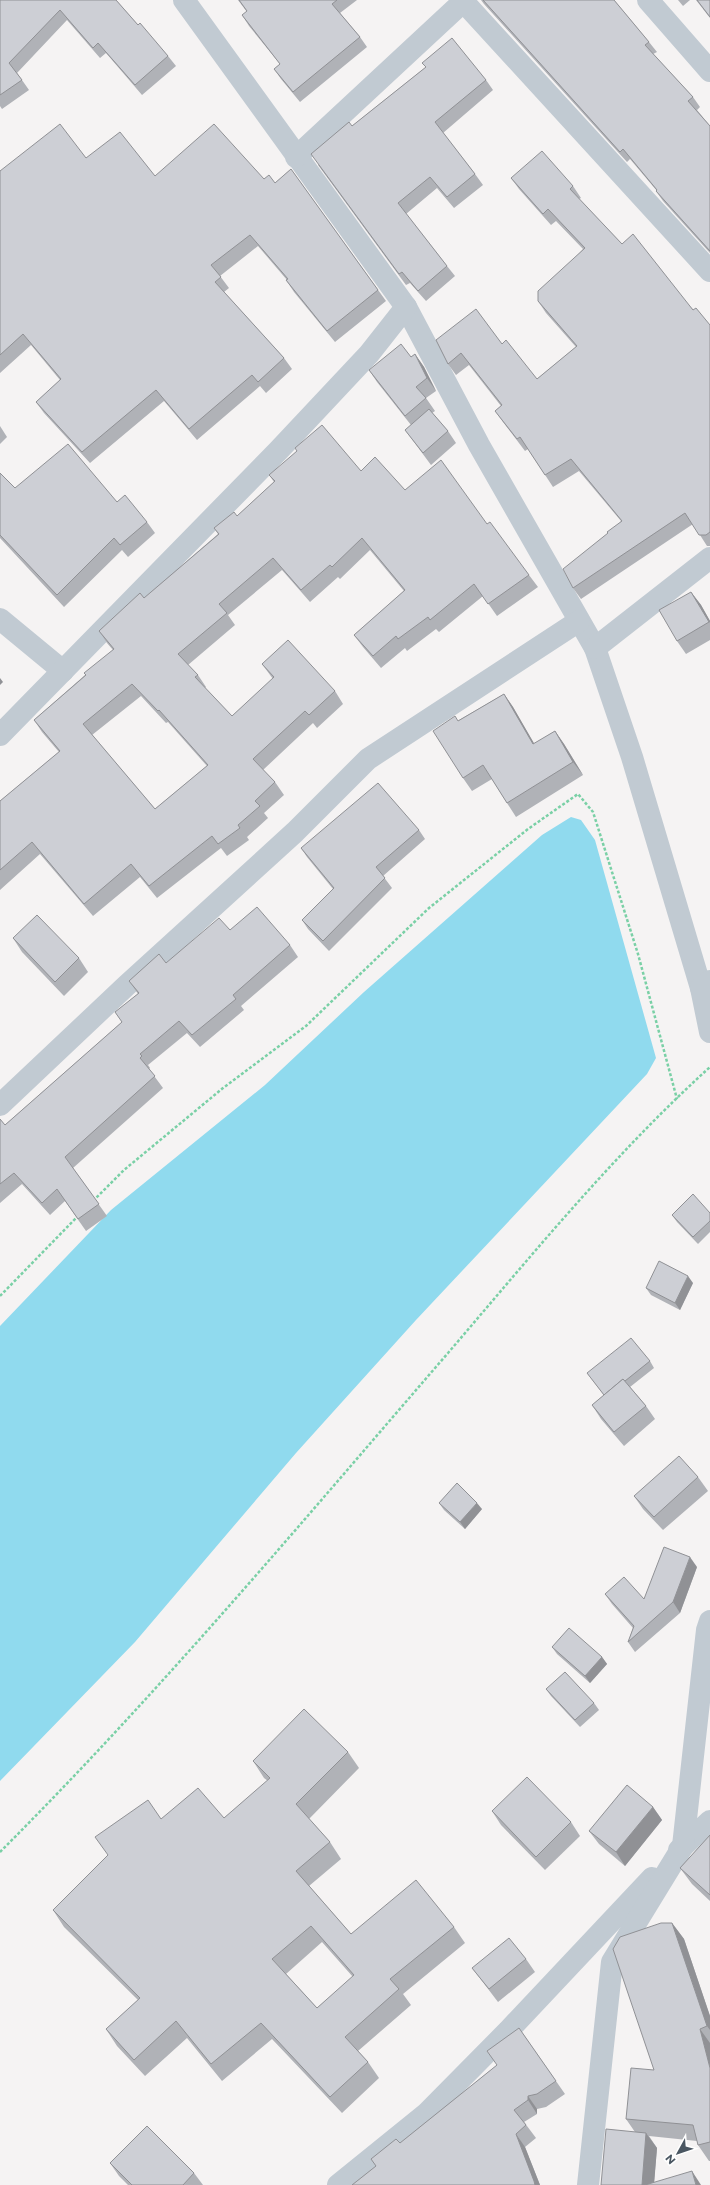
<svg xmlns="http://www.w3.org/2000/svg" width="710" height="2185" font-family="Montserrat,sans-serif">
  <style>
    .water { fill: #90daee }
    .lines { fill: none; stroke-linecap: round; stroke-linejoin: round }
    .path { stroke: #7ad0a6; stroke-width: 2.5; stroke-dasharray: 3 2; stroke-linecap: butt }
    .street { stroke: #c1cad2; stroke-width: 22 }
    .wall { fill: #b0b2b7; fill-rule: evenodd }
    .shaded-wall { fill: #909195 }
    .building { fill: #cdcfd5; stroke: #909195; fill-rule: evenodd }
  </style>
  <rect width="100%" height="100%" fill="#f5f3f3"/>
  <polygon class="water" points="571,817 581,820 595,840 656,1058 647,1074 416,1320 296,1453 135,1642 0,1781 0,1326 111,1210 265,1085 364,992 542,835"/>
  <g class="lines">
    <g class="path">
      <polyline points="93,1201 124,1170 223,1088 306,1026 429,908 528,829 578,794 593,812 638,954 677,1099"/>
      <polyline points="0,1296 78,1216"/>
      <path d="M0 1852C158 1694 302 1522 448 1353 532 1255 614 1154 710 1067"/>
    </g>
    <g class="street">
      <polyline points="184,0 406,307 479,445 595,648 632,757 701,988"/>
      <polyline points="462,0 710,271"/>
      <polyline points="648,0 710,71"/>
      <polyline points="296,157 465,0"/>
      <polyline points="0,619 63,671"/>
      <polyline points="595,648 710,558"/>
      <polyline points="0,735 278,451 369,354 406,307"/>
      <polyline points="710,981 701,988 710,1032"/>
      <polyline points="0,1105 127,985 295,832 368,759 579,621"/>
      <polyline points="679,1850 710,1821"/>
      <polyline points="338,2185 427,2113 508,2031 652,1878"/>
      <polyline points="588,2185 612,1962 683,1846 707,1630 710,1621"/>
    </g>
  </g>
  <g class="wall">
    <polygon points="0,0 116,0 138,25 168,56 176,66 142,95 106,53 100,58 67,20 17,73 29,90 2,109 0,106"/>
    <polygon points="238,0 357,0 340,13 360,37 367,47 300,102 281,79 274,69 280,64 249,26 242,15 247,12"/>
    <polygon points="481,0 614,0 649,42 657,52 653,54 693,97 700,107 697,110 710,126 710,253 663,201 656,191 657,191 630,159 627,162 484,4"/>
    <polygon points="678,0 690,0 683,6"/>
    <polygon points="696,0 710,0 710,18"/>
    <polygon points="422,63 486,80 493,90 443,133 475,174 483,185 454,208 437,188 406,214 447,266 455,276 426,301 410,283 406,285 318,165 352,126 426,67"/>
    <polygon points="86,158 155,176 264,179 275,183 291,169 386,301 335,342 294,292 286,280 287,280 258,246 220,276 229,288 224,292 284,358 292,369 266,393 260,386 197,440 164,401 90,463 44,413 36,402 60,380 31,345 0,373 0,171"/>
    <polygon points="511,178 573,186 581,198 579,199 622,244 710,325 710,546 707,546 693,524 581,599 573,588 621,521 579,471 553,487 528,449 525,451 503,422 495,411 501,406 469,365 456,375 448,364 436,340 502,344 537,379 576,347 546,313 538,301 583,249 556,221 551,225 519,189"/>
    <polygon points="415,354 424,367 436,391 426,398 435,411 432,413 448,431 456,443 431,465 414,442 405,430 411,425 377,382 369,370 411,357"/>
    <polygon points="0,426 7,437 0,444"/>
    <path d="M361 471 405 490 487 524 529 575 538 587 497 616 483 596 439 632 436 629 407 651 405 648 381 668 363 647 354 635 404 591 370 550 340 579 338 577 310 602 282 570 228 615 235 625 188 665 198 675 206 687 205 688 232 716 273 679 262 664 335 691 343 704 317 728 313 723 263 770 275 782 284 795 264 813 268 818 247 837 249 840 227 856 221 848 157 898 140 877 93 916 40 854 0 890V801L59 752 42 732 34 720 85 675 113 650 107 643 99 631 144 598 218 534 214 528 237 516 274 482 269 475ZM141 696 166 723 168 722 207 766 155 809 92 735Z"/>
    <polygon points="0,473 15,488 117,502 147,522 155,533 128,557 122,550 64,607 0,538"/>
    <polygon points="691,592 701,605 710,621 710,640 686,654 677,641"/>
    <polygon points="504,694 513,707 534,744 555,731 564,744 583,775 516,817 507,803 492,779 472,791 463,778 459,720"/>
    <polygon points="419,830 425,839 383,876 392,888 329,951 308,929 302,920 333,889 307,857 301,848"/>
    <polygon points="230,930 290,945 298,957 241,1006 244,1010 200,1047 187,1033 148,1065 150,1068 149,1069 163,1088 73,1168 107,1216 86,1231 65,1201 50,1215 22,1184 0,1203 0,1119 5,1125 122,1022 115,1012 138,994 129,981 166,963"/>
    <polygon points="13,938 79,958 88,972 64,996 22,952"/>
    <polygon points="710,1213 710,1232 698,1244 677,1222 672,1215"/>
    <polygon points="693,1283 680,1310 651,1295 646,1288"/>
    <polygon points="650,1361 654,1368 630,1387 646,1406 655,1419 624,1446 601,1419 592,1405 604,1395 587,1373"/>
    <polygon points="698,1477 708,1491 663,1530 643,1509 634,1496"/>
    <polygon points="439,1503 482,1509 465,1529 444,1510"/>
    <polygon points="697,1567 680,1613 635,1652 628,1642 633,1628 612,1604 605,1594 644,1599"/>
    <polygon points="552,1647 602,1657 607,1664 590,1683 557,1654"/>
    <polygon points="546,1689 594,1703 599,1710 580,1727 551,1696"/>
    <path d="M348 1752 359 1768 309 1819 330 1842 341 1859 309 1886 351 1934 454 1927 465 1943 403 1994 411 2005 358 2051 368 2062 379 2078 342 2113 272 2039 222 2081 187 2038 145 2076 117 2046 106 2029 138 2000 64 1927 53 1910 161 1819 224 1818 268 1781 264 1778 253 1761ZM322 1942 353 1977 317 2008 286 1974Z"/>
    <polygon points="653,1807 662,1820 625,1866 599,1844 589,1831"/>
    <polygon points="492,1811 571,1822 580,1836 545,1870 501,1825"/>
    <polygon points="710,1835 710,1901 692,1884 680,1868"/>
    <polygon points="672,1923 684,1939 710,2016 710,2161 709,2161 698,2145 697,2141 649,2136 657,2148 654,2182 701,2185 601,2185 635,2132 626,2119 654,2070"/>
    <polygon points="526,1959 535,1972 498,2002 482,1981 472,1968"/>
    <polygon points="519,2028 565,2094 546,2107 537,2109 537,2114 524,2122 536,2138 525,2147 540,2185 352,2185 376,2166 371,2159 400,2143 497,2065"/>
    <polygon points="110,2163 194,2173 203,2185 128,2185 119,2176"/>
  </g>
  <g class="shaded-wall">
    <polygon points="415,354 424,367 436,391 427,378"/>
    <polygon points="691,592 701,605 710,621 710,623"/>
    <polygon points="0,678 3,682 0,685"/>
    <polygon points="504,694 513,707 542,757 533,744"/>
    <polygon points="555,731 564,744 583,775 573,762"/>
    <polygon points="688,1276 693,1283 680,1310 675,1303"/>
    <polygon points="477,1503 482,1509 465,1529 460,1522"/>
    <polygon points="690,1557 697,1567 680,1613 673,1602"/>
    <polygon points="602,1657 607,1664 590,1683 585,1676"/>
    <polygon points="653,1807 662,1820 625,1866 616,1852"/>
    <polygon points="672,1923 684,1939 710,2016 710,2030 707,2026"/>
    <polygon points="700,2029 710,2043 710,2068"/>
    <polygon points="528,2096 537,2109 537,2114 528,2100"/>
    <polygon points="646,2133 657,2148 654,2185 642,2185"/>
    <polygon points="516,2134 525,2147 540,2185 535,2185"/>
    <polygon points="692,2171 701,2185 696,2185"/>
  </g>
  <g class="building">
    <polygon points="0,0 116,0 138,25 140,23 168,56 135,85 98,43 93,48 60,10 9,63 22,80 0,95"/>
    <polygon points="239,0 337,0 332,4 360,37 293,92 274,69 280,64 242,15 247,11"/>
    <polygon points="483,0 614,0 649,42 645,45 693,97 688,101 710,126 710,251 656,191 657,190 623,149 620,152"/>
    <polygon points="697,0 710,0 710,17"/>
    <polygon points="452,38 486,80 435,122 475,174 447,197 430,177 398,203 447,266 418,291 402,272 399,274 311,154 349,122 352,126 426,67 422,63"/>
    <polygon points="60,124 86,158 120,132 155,176 214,124 264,179 269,175 275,183 291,169 378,290 327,331 286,280 288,279 250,235 211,265 221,277 215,282 284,358 258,382 252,375 189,429 156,390 82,452 36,402 61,379 23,334 0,355 0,171"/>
    <polygon points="542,151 573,186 570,189 622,244 633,234 693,310 696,308 710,325 710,532 706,535 699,535 685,513 573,588 563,569 608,533 607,532 622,521 571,459 545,475 520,437 517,439 495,411 502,405 461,353 448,364 436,340 476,309 502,344 506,340 537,379 577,346 538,301 538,291 585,248 548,209 543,214 511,178"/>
    <polygon points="401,344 411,357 415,354 427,378 416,387 426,398 405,416 369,370"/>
    <polygon points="429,409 448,431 423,453 405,430"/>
    <path d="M322 425 361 471 375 457 405 490 441 460 487 524 490 522 529 575 488 604 474 584 430 620 428 617 398 639 396 636 373 656 354 635 405 590 362 538 332 567 330 565 301 590 273 558 219 604 227 613 178 654 198 675 195 677 232 716 274 677 262 664 288 640 335 691 309 715 305 711 253 759 275 782 255 801 260 806 238 825 240 828 218 844 212 836 149 886 131 864 84 904 32 842 0 870V801L60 751 34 720 86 675 84 673 114 649 99 631 140 593 144 598 219 534 214 528 234 512 237 516 275 481 269 475 297 451 295 448ZM132 684 158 711 159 710 208 765 155 809 83 724Z"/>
    <polygon points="68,444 117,502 125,495 147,522 120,545 114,538 57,595 0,535 0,473 15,488"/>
    <polygon points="691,592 709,622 677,641 659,610"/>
    <polygon points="504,694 533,744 555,731 573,762 507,803 483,765 463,778 433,731 455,716 458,721"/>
    <polygon points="378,783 419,830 376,867 385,878 323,941 302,920 334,888 301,848"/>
    <polygon points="257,907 290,945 233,995 236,999 192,1035 179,1021 140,1054 142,1056 140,1058 155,1076 65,1157 99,1204 78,1219 57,1189 42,1203 14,1173 0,1184 0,1119 5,1125 122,1022 115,1012 139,993 129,981 159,954 166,963 219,918 230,930"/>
    <polygon points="37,915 79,958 55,982 13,938"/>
    <polygon points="693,1194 710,1213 710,1221 693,1237 672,1215"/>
    <polygon points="659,1261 688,1276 675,1303 646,1288"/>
    <polygon points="631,1338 650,1361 625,1381 623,1379 604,1395 587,1373"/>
    <polygon points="623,1379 646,1406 614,1432 592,1405"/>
    <polygon points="679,1456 698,1477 654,1517 634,1496"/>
    <polygon points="457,1483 477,1503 460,1522 439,1503"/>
    <polygon points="664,1547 690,1557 673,1602 628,1642 634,1626 605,1594 624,1577 644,1599"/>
    <polygon points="569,1628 602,1657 585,1676 552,1647"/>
    <polygon points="565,1672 594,1703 575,1720 546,1689"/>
    <path d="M304 1709 348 1752 296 1804 330 1842 296 1871 351 1934 416 1880 454 1927 390 1979 399 1989 345 2037 368 2062 330 2097 261 2023 211 2064 176 2021 134 2060 106 2029 140 1998 53 1910 108 1855 95 1837 148 1800 161 1819 198 1788 224 1818 270 1778 253 1761ZM311 1926 354 1975 317 2008 272 1959Z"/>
    <polygon points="527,1777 571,1822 536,1857 492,1811"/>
    <polygon points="627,1785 653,1807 616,1852 589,1831"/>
    <polygon points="710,1835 710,1895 680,1868"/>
    <polygon points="661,1923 672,1923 707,2026 700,2029 710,2068 710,2142 698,2145 693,2125 626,2119 631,2068 654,2070 613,1949 620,1937"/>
    <polygon points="509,1938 526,1959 489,1989 472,1968"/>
    <polygon points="519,2028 556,2081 537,2094 528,2096 528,2100 514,2110 526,2125 516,2134 534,2181 535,2185 352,2185 376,2166 371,2159 396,2139 400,2143 497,2065 487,2051"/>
    <polygon points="147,2126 194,2173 183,2185 132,2185 110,2163"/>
    <polygon points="606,2129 646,2133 642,2185 601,2185"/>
    <polygon points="692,2171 696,2185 645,2185"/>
  </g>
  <g transform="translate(678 2153) rotate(230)" stroke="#ffffff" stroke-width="3" paint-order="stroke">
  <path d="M0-3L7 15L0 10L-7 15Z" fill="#4a5661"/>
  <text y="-6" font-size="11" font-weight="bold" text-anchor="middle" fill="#4a5661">N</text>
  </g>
</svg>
